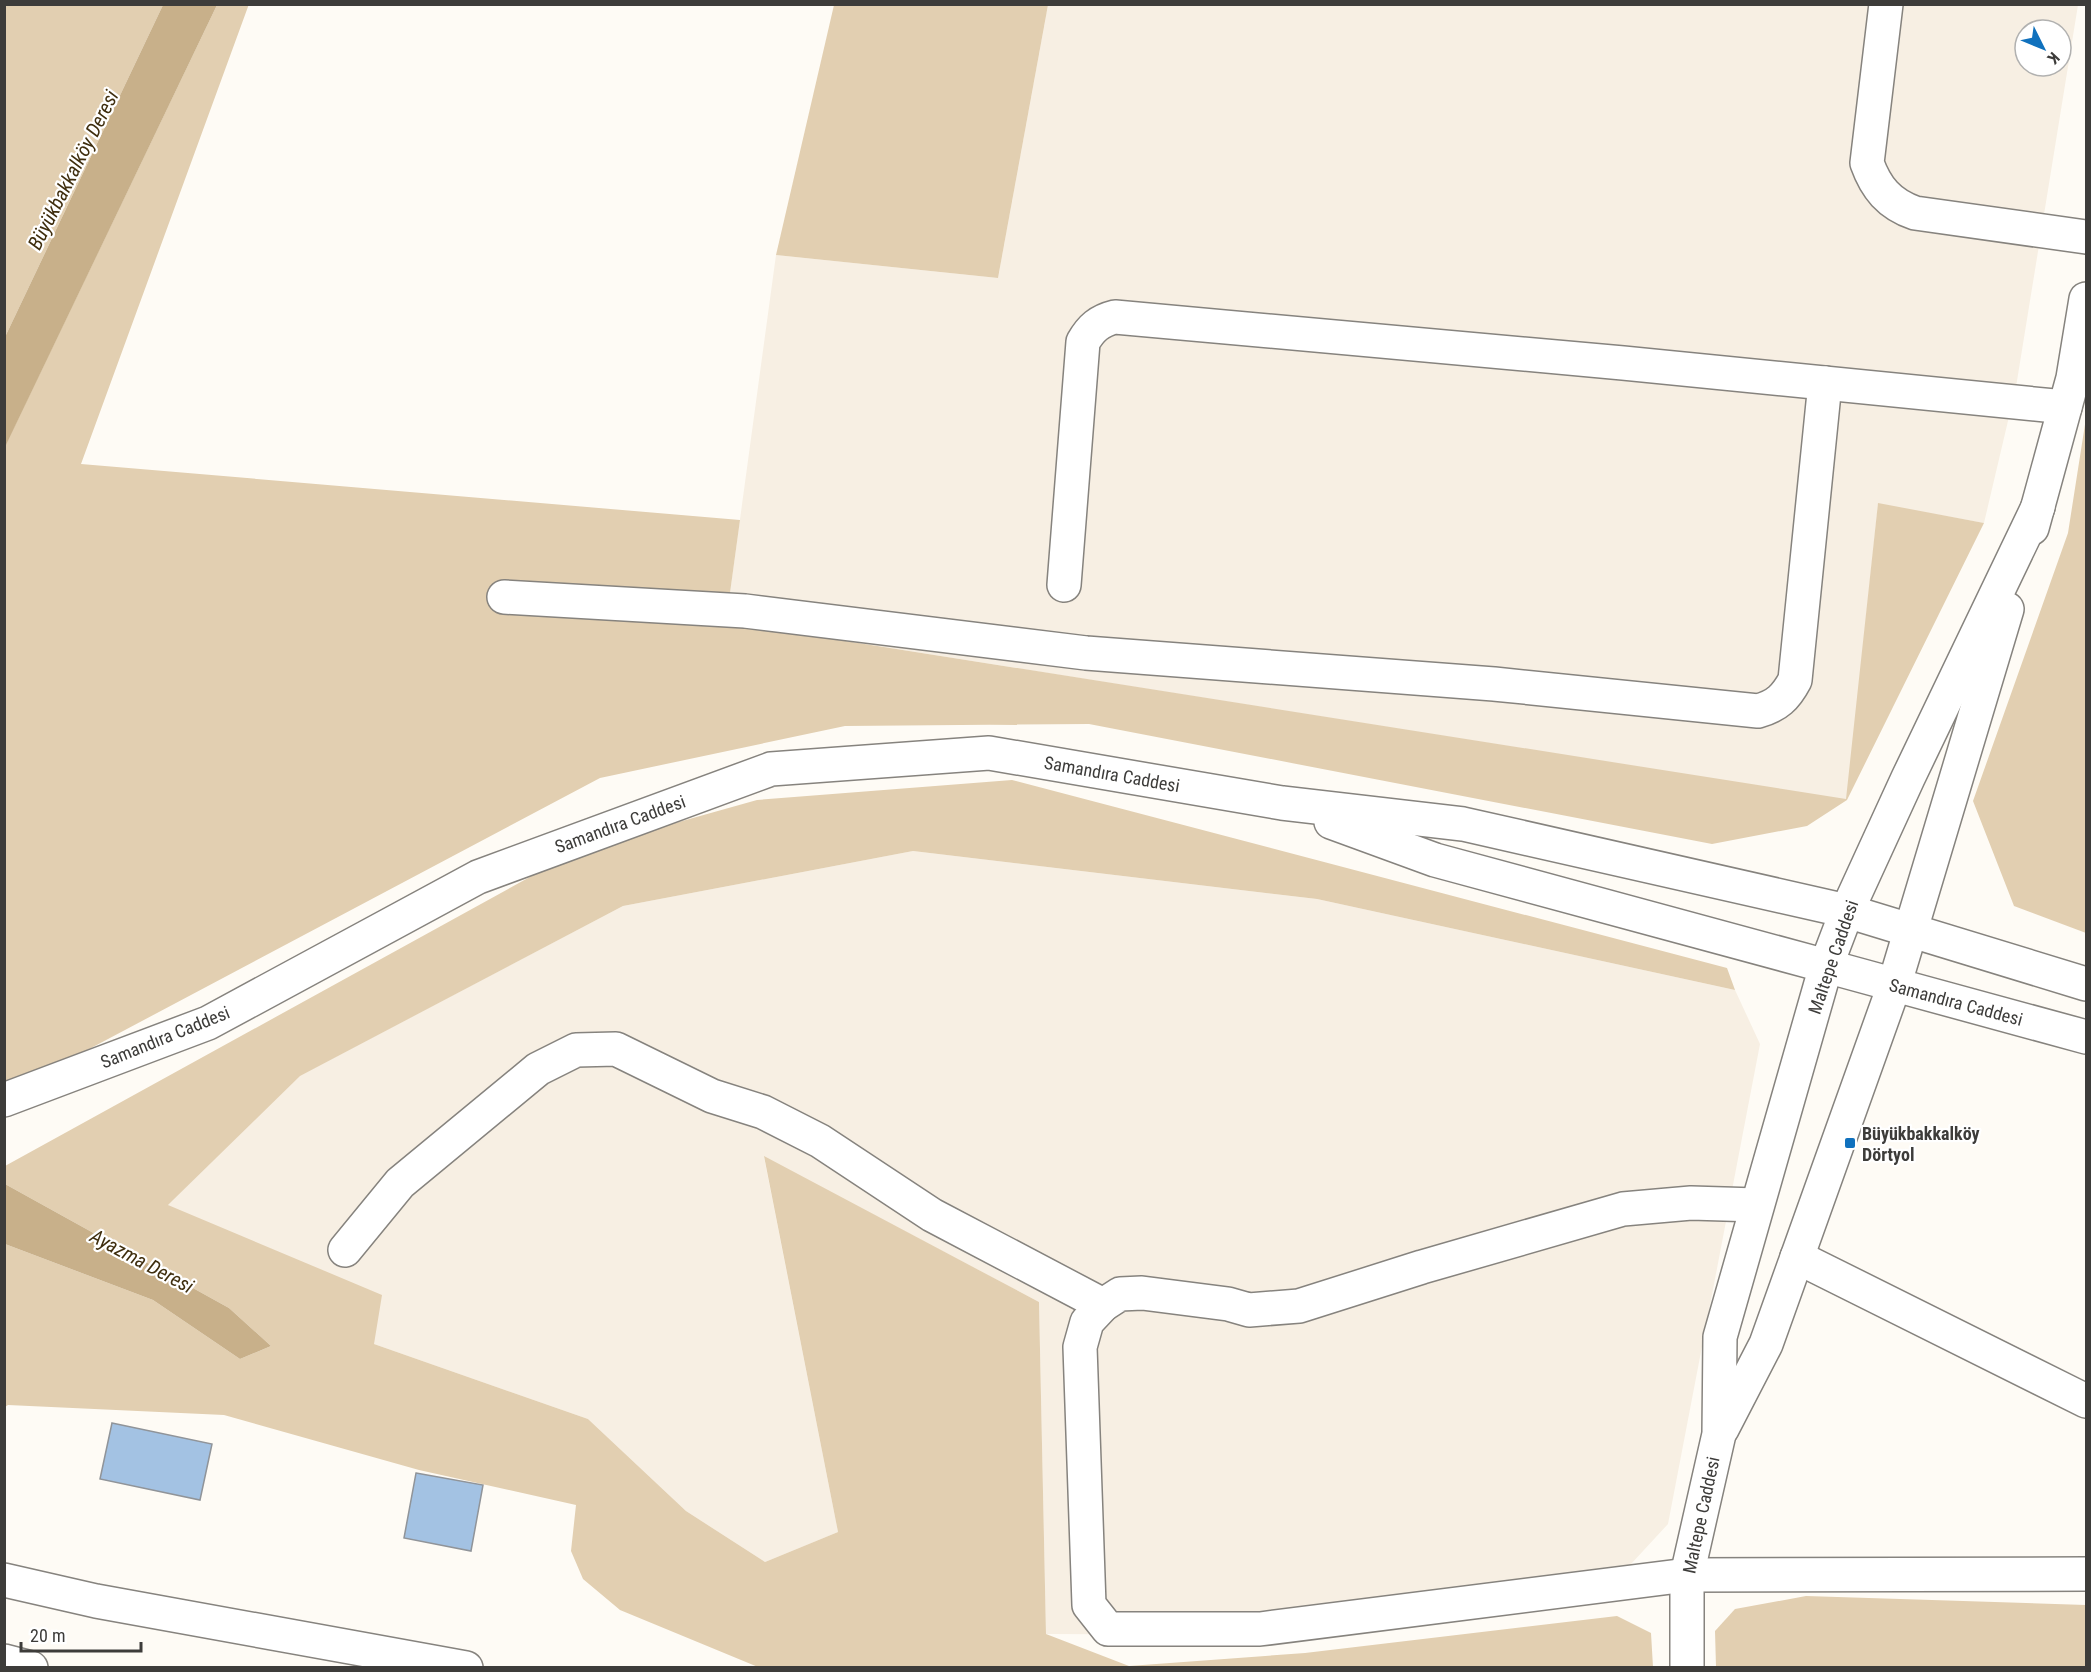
<svg xmlns="http://www.w3.org/2000/svg" width="2091" height="1672" font-family="'Roboto Condensed',sans-serif">
  <style>
    .built { fill: #f7efe3; fill-rule: evenodd }
    .green { fill: #e2cfb1 }
    .water { fill: #c8b08a }
    .building { fill: #a3c2e3; stroke: #909499; stroke-width: 1.5 }
    .lines { fill: none; stroke-linecap: round; stroke-linejoin: round }
    .minor-casing { stroke: #86837e; stroke-width: 36 }
    .major-casing { stroke: #86837e; stroke-width: 36 }
    .highway-casing { stroke: #86837e; stroke-width: 36 }
    .minor { stroke: #fff; stroke-width: 33 }
    .major { stroke: #fff; stroke-width: 33 }
    .highway { stroke: #fff; stroke-width: 33 }
    .poi-dot { fill: #1071bd; stroke: #fff; stroke-width: 2 }
    .labels { text-anchor: middle; dominant-baseline: central; stroke-width: 4.5; stroke-linejoin: round; paint-order: stroke }
    .street-label { font-size: 18px; fill: #3d3c3a; stroke: #fff }
    .poi-label { font-size: 18px; font-weight: bold; fill: #3d3c3a; stroke: #fff; text-anchor: start }
    .water-label { font-size: 20px; font-style: italic; fill: #3f2e0e; stroke: #fff }
  </style>
  <rect width="100%" height="100%" fill="#fefbf5"/>
  <g class="built">
    <path d="M1048 5H2078L2016 387 1984 523 1878 504 1847 800 726 622 776 255 998 278ZM2025 30H2061V66H2025Z"/>
    <polygon points="913,851 1317,899 1735,990 1760,1044 1668,1524 1619,1577 1275,1635 1046,1634 1039,1302 764,1157 838,1532 765,1562 686,1511 588,1419 374,1344 168,1205 299,1076 623,906"/>
  </g>
  <g class="green">
    <polygon points="249,4 81,464 740,520 726,622 1846,799 1878,503 1984,523 1847,800 1807,826 1712,844 1089,724 845,726 600,778 76,1056 5,1089 4,448 217,5"/>
    <polygon points="5,5 163,5 5,337"/>
    <polygon points="834,5 1048,5 998,278 776,255"/>
    <polygon points="2086,418 2086,933 2014,906 1973,801 2068,533"/>
    <polygon points="1012,780 1727,968 1735,990 1317,899 913,851 623,906 300,1076 168,1205 382,1295 374,1344 588,1419 686,1511 765,1562 838,1532 764,1156 1039,1302 1046,1634 1129,1666 1305,1653 1617,1616 1651,1633 1653,1667 758,1667 620,1610 583,1579 571,1551 576,1505 419,1470 224,1415 8,1405 5,1407 5,1244 153,1300 240,1359 271,1346 229,1308 5,1184 5,1166 579,850 757,800"/>
    <polygon points="1806,1596 2086,1605 2086,1667 1716,1667 1715,1631 1735,1609"/>
  </g>
  <g class="water">
    <polygon points="163,5 217,5 5,447 5,337"/>
    <polygon points="5,1184 229,1308 271,1346 240,1359 153,1300 5,1244"/>
  </g>
  <g class="building">
    <polygon points="112,1423 212,1444 200,1500 100,1479"/>
    <polygon points="416,1473 483,1485 471,1551 404,1538"/>
  </g>
  <g class="lines">
    <g class="minor-casing">
      <g id="minor">
        <path d="M1886 4 1867 163C1876 188 1889 204 1915 213L2086 237"/>
        <path d="M1064 585 1083 342C1091 328 1099 321 1115 317L1623 363 2065 407"/>
        <path d="M504 597 745 611 1086 653 1494 684 1758 711C1777 706 1786 697 1795 680L1825 383"/>
        <polyline points="1331,822 1435,860 1826,966"/>
        <polyline points="4,1100 208,1023 478,877 771,769 989,753 1282,803 1463,824 1847,911"/>
        <polyline points="1757,1205 1691,1203 1623,1209 1422,1267 1299,1306 1249,1310 1228,1304 1142,1293 1120,1294 1103,1305 1087,1322 1080,1347 1089,1605 1108,1629 1260,1629 1687,1575 2086,1574"/>
        <polyline points="345,1250 400,1183 538,1069 576,1050 616,1049 712,1096 763,1112 820,1141 932,1215 1103,1305"/>
        <polyline points="1797,1257 2086,1401"/>
      </g>
    </g>
    <g class="major-casing">
      <g id="major">
        <polyline points="2032,528 2073,378 2086,299"/>
        <polyline points="1847,911 2086,984"/>
        <polyline points="1826,966 2086,1037"/>
        <polyline points="1722,1429 1766,1344 1894,986 2007,609"/>
        <polyline points="1687,1668 1687,1575 1719,1434 1720,1337 1826,966 1847,911 1908,778 2038,507"/>
      </g>
    </g>
    <g class="highway-casing">
      <g id="highway">
        <polyline points="4,1580 96,1601 466,1668"/>
        <polyline points="4,1661 31,1668"/>
      </g>
    </g>
    <use href="#minor" class="minor"/>
    <use href="#major" class="major"/>
    <use href="#highway" class="highway"/>
  </g>
  <rect class="poi-dot" x="1844" y="1137" width="12" height="12" rx="3"/>
  <g class="labels">
    <g class="street-label">
      <text transform="translate(1112 774) rotate(10)">Samandıra Caddesi</text>
      <text transform="translate(620 824) rotate(-20)">Samandıra Caddesi</text>
      <text transform="translate(1833 957) rotate(-71)">Maltepe Caddesi</text>
      <text transform="translate(1956 1002) rotate(15)">Samandıra Caddesi</text>
      <text transform="translate(165 1037) rotate(-22)">Samandıra Caddesi</text>
      <text transform="translate(1701 1515) rotate(-78)">Maltepe Caddesi</text>
    </g>
    <g class="poi-label">
      <text x="1862" y="1133">Büyükbakkalköy<tspan x="1862" dy="21">Dörtyol</tspan></text>
    </g>
    <g class="water-label">
      <text transform="translate(73 170) rotate(-63)">Büyükbakkalköy Deresi</text>
      <text transform="translate(142 1261) rotate(28)">Ayazma Deresi</text>
    </g>
  </g>
  <rect width="2091" height="1672" fill="none" stroke="#3d3c3a" stroke-width="12"/>
  <g transform="translate(2043 48) rotate(133)"><circle r="28" fill="#ffffff" stroke="#b1b1b0" stroke-width="1.5"/>
  <path d="M0-4.5L10 22L0 15L-10 22Z" fill="#1071bd"/>
  <text y="-9" font-size="16" font-weight="bold" text-anchor="middle" fill="#3d3c3a">K</text>
  </g>
  <path d="M21 1642v9h120v-9" fill="none" stroke="#3d3c3a" stroke-width="3"/>
  <text x="30" y="1642" font-size="18" fill="#3d3c3a" stroke="#ffffff" stroke-width="4.5" paint-order="stroke">20 m</text>
</svg>
